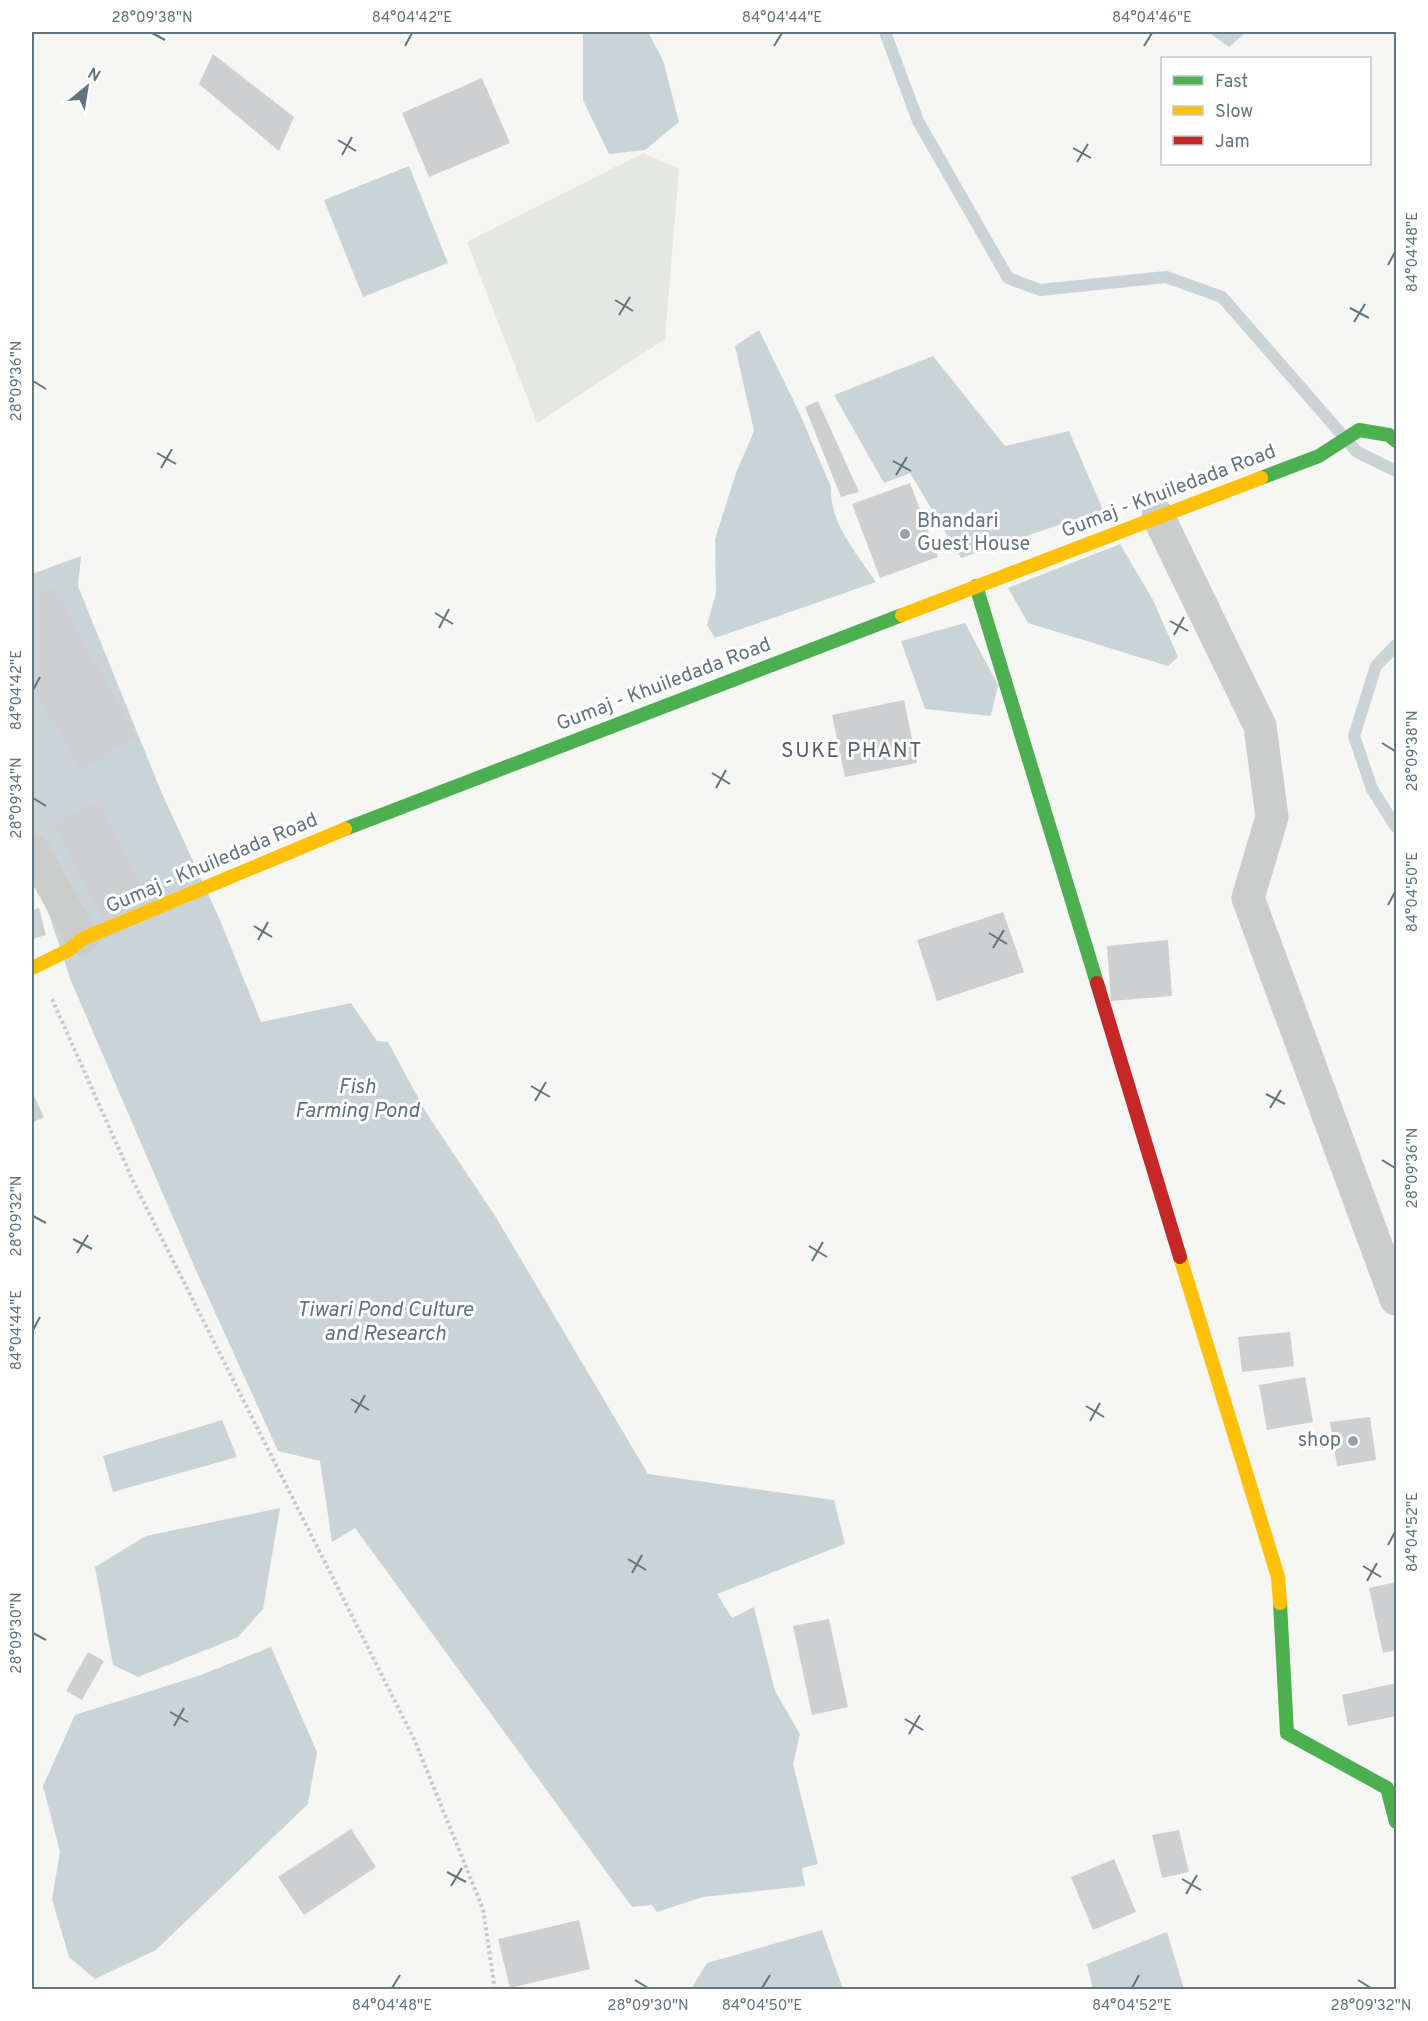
<svg xmlns="http://www.w3.org/2000/svg" width="1428" height="2021" font-family="Overpass,sans-serif">
  <style>
    .green { fill: #e5e8e2 }
    .water { fill: #cad4d6 }
    .lines { fill: none; stroke-linecap: round; stroke-linejoin: round }
    .stream { stroke: #cad4d6; stroke-width: 12 }
    .building { fill: #cdcfd0 }
    .path { stroke: #c7c9ca; stroke-width: 4; stroke-dasharray: 3 3; stroke-linecap: butt }
    .street { stroke: #cbcccc; stroke-width: 33 }
    .fast { stroke: #4caf50; stroke-width: 14 }
    .slow { stroke: #ffc107; stroke-width: 14 }
    .jam { stroke: #c62828; stroke-width: 14 }
    .ticks { fill: none; stroke: #62757f; stroke-width: 2 }
    .poi-dot { fill: #96a2a8; stroke: #fff; stroke-width: 2 }
    .labels { text-anchor: middle; dominant-baseline: central; stroke-width: 6; stroke-linejoin: round; paint-order: stroke }
    .street-label { font-size: 20px; fill: #62757f; stroke: #fff }
    .poi-label { font-size: 20px; fill: #62757f; stroke: #fff; text-anchor: start }
    .neighbourhood-label { font-size: 21px; letter-spacing: 1.5px; fill: #54626a; stroke: #fff }
    .water-label { font-size: 21px; font-style: italic; fill: #5d747a; stroke: #fff }
    .neatline { fill: none; stroke: #62757f; stroke-width: 2 }
    .ticks-label { font-size: 15px; text-anchor: middle; fill: #62757f }
  </style>
  <rect width="100%" height="100%" fill="#f6f6f5"/>
  <polygon class="green" points="643,153 679,169 665,339 537,423 467,242"/>
  <g class="water">
    <polygon points="583,32 648,32 663,60 679,122 645,150 609,154 583,100"/>
    <polygon points="1208,32 1246,32 1229,47"/>
    <polygon points="409,166 448,263 363,297 324,200"/>
    <path d="M759 330 799 412 831 487C829 522 857 554 876 582L715 638 707 625 716 593 715 539 736 473 754 431 735 346Z"/>
    <polygon points="933,356 1005,446 1069,431 1103,510 961,558 910,473 884,483 834,395"/>
    <polygon points="1120,544 1153,600 1178,657 1168,666 1028,623 1008,588"/>
    <polygon points="81,556 78,586 160,789 220,920 261,1022 351,1003 377,1041 388,1042 427,1114 497,1219 648,1474 834,1500 845,1544 717,1594 732,1618 754,1607 775,1691 800,1734 793,1764 818,1864 802,1868 805,1886 703,1897 657,1912 652,1905 632,1907 355,1528 332,1542 320,1461 278,1451 194,1266 71,981 32,863 32,574"/>
    <polygon points="965,623 998,685 991,716 925,709 901,641"/>
    <polygon points="222,1420 237,1457 113,1492 103,1456"/>
    <polygon points="280,1508 263,1609 238,1637 138,1677 113,1665 95,1567 146,1536"/>
    <polygon points="271,1647 317,1752 308,1804 156,1950 95,1979 69,1957 52,1899 60,1852 43,1786 75,1715 201,1675"/>
    <polygon points="822,1930 843,1989 691,1989 707,1963"/>
    <polygon points="1167,1932 1184,1989 1093,1989 1087,1964"/>
  </g>
  <g class="lines">
    <g class="stream">
      <polyline points="885,32 918,121 1008,278 1040,290 1166,277 1222,297 1357,452 1396,471"/>
      <polyline points="1396,645 1376,666 1354,736 1372,789 1396,827"/>
    </g>
  </g>
  <g class="building">
    <polygon points="213,54 294,117 279,151 199,84"/>
    <polygon points="482,78 510,143 429,177 402,113"/>
    <polygon points="818,401 859,492 841,497 805,407"/>
    <polygon points="910,483 938,557 880,578 852,504"/>
    <polygon points="53,588 137,737 80,769 32,684 32,601"/>
    <polygon points="904,700 917,763 845,777 832,715"/>
    <polygon points="99,802 149,898 105,921 54,825"/>
    <polygon points="39,908 46,935 32,939 32,910"/>
    <polygon points="1003,912 1024,972 937,1001 917,940"/>
    <polygon points="1168,940 1172,996 1111,1001 1107,946"/>
    <polygon points="32,1092 44,1117 32,1123"/>
    <polygon points="1290,1332 1294,1366 1242,1372 1238,1337"/>
    <polygon points="1305,1377 1313,1422 1267,1430 1259,1385"/>
    <polygon points="1370,1417 1376,1460 1337,1466 1330,1422"/>
    <polygon points="1396,1582 1396,1650 1383,1653 1369,1588"/>
    <polygon points="829,1619 848,1707 812,1715 793,1626"/>
    <polygon points="88,1652 104,1661 82,1700 66,1691"/>
    <polygon points="1396,1683 1396,1716 1348,1726 1342,1695"/>
    <polygon points="351,1829 376,1867 304,1915 278,1877"/>
    <polygon points="1179,1830 1189,1872 1162,1878 1152,1835"/>
    <polygon points="1114,1859 1136,1912 1093,1930 1071,1877"/>
    <polygon points="579,1920 590,1969 510,1988 498,1939"/>
  </g>
  <g class="lines">
    <polyline class="path" points="52,999 134,1183 415,1741 483,1909 495,1990"/>
    <g class="street">
      <polyline points="1158,516 1260,726 1272,817 1248,898 1396,1299"/>
      <polyline points="32,849 82,939"/>
    </g>
    <g class="fast">
      <polyline points="1261,478 1319,456 1359,430 1389,435 1396,441"/>
      <polyline points="976,586 1097,983"/>
      <polyline points="345,829 902,615"/>
      <polyline points="1280,1603 1287,1733 1387,1788 1396,1822"/>
    </g>
    <g class="slow">
      <polyline points="902,615 1261,478"/>
      <polyline points="32,968 69,950 82,939 345,829"/>
      <polyline points="1180,1257 1278,1577 1280,1603"/>
    </g>
    <polyline class="jam" points="1097,983 1180,1257"/>
  </g>
  <path class="ticks" d="M152 33 165 40M405 46 412 33M774 46 782 33M1144 46 1152 33M338 140 356 151M1073 148 1091 158M342 155 352 137M1077 162 1088 144M1388 265 1395 252M615 300 633 311M1350 308 1369 318M619 315 630 297M1354 322 1365 304M33 381 46 389M157 453 176 464M893 461 911 471M161 468 172 449M896 475 907 457M435 613 453 624M1170 621 1188 631M439 628 449 609M1174 635 1184 617M33 690 40 677M1382 743 1395 751M712 773 730 784M716 788 726 770M33 798 46 806M1388 905 1395 892M254 926 272 937M989 933 1007 944M258 940 268 922M993 948 1004 930M531 1086 550 1097M1266 1094 1285 1104M535 1101 546 1082M1270 1108 1281 1090M1382 1160 1395 1168M33 1216 46 1223M73 1239 92 1249M809 1246 827 1257M77 1253 88 1235M812 1261 823 1242M33 1330 40 1317M351 1399 369 1410M1086 1406 1104 1417M355 1413 365 1395M1090 1421 1100 1403M1388 1545 1395 1532M628 1559 646 1570M1363 1566 1381 1577M632 1573 642 1555M1367 1581 1377 1563M33 1633 46 1640M170 1712 188 1722M905 1719 923 1730M174 1726 184 1708M909 1734 920 1715M447 1872 466 1882M1182 1879 1201 1890M451 1886 462 1868M1186 1894 1197 1875M635 1980 648 1988M1358 1980 1371 1988M392 1988 400 1975M762 1988 770 1975M1132 1988 1139 1975"/>
  <g class="poi-dot">
    <circle cx="905" cy="534" r="6"/>
    <circle cx="1353" cy="1441" r="6"/>
  </g>
  <g class="labels">
    <g class="street-label">
      <text transform="translate(1169 492) rotate(-21)">Gumaj - Khuiledada Road</text>
      <text transform="translate(664 685) rotate(-21)">Gumaj - Khuiledada Road</text>
      <text transform="translate(212 864) rotate(-23)">Gumaj - Khuiledada Road</text>
    </g>
    <g class="poi-label">
      <text x="917" y="522">Bhandari<tspan x="917" dy="23">Guest House</tspan></text>
      <text x="1341" y="1441" text-anchor="end">shop</text>
    </g>
    <g class="neighbourhood-label">
      <text x="852" y="751">SUKE PHANT</text>
    </g>
    <g class="water-label">
      <text x="357" y="1087">Fish<tspan x="357" dy="24">Farming Pond</tspan></text>
      <text x="385" y="1310">Tiwari Pond Culture<tspan x="385" dy="24">and Research</tspan></text>
    </g>
  </g>
  <rect width="1428" height="2021" fill="none" stroke="#ffffff" stroke-width="66"/>
  <rect x="1161" y="57" width="210" height="108" fill="#ffffff" stroke="#c0c8cc" stroke-width="1.5"/>
  <rect x="1173" y="76" width="30" height="9" fill="#4caf50" stroke="#c0c8cc" stroke-width="1.5"/>
  <text x="1215" y="87" font-size="18" fill="#62757f">Fast</text>
  <rect x="1173" y="106" width="30" height="9" fill="#ffc107" stroke="#c0c8cc" stroke-width="1.5"/>
  <text x="1215" y="117" font-size="18" fill="#62757f">Slow</text>
  <rect x="1173" y="136" width="30" height="9" fill="#c62828" stroke="#c0c8cc" stroke-width="1.5"/>
  <text x="1215" y="147" font-size="18" fill="#62757f">Jam</text>
  <g transform="translate(87 87) rotate(30)" stroke="#ffffff" stroke-width="4.5" paint-order="stroke">
  <path d="M0-4.5L10 22L0 15L-10 22Z" fill="#62757f"/>
  <text y="-9" font-size="16" font-weight="bold" text-anchor="middle" fill="#62757f">N</text>
  </g>
  <rect x="33" y="33" width="1362" height="1955" class="neatline"/>
  <g class="ticks-label">
    <text x="152" y="22">28°09'38"N</text>
    <text x="412" y="22">84°04'42"E</text>
    <text x="782" y="22">84°04'44"E</text>
    <text x="1152" y="22">84°04'46"E</text>
    <text transform="translate(1412 252) rotate(-90)" y="5">84°04'48"E</text>
    <text transform="translate(16 381) rotate(-90)" y="5">28°09'36"N</text>
    <text transform="translate(16 690) rotate(-90)" y="5">84°04'42"E</text>
    <text transform="translate(1412 751) rotate(-90)" y="5">28°09'38"N</text>
    <text transform="translate(16 798) rotate(-90)" y="5">28°09'34"N</text>
    <text transform="translate(1412 892) rotate(-90)" y="5">84°04'50"E</text>
    <text transform="translate(1412 1168) rotate(-90)" y="5">28°09'36"N</text>
    <text transform="translate(16 1216) rotate(-90)" y="5">28°09'32"N</text>
    <text transform="translate(16 1330) rotate(-90)" y="5">84°04'44"E</text>
    <text transform="translate(1412 1532) rotate(-90)" y="5">84°04'52"E</text>
    <text transform="translate(16 1633) rotate(-90)" y="5">28°09'30"N</text>
    <text x="392" y="2010">84°04'48"E</text>
    <text x="648" y="2010">28°09'30"N</text>
    <text x="762" y="2010">84°04'50"E</text>
    <text x="1132" y="2010">84°04'52"E</text>
    <text x="1371" y="2010">28°09'32"N</text>
  </g>
</svg>
